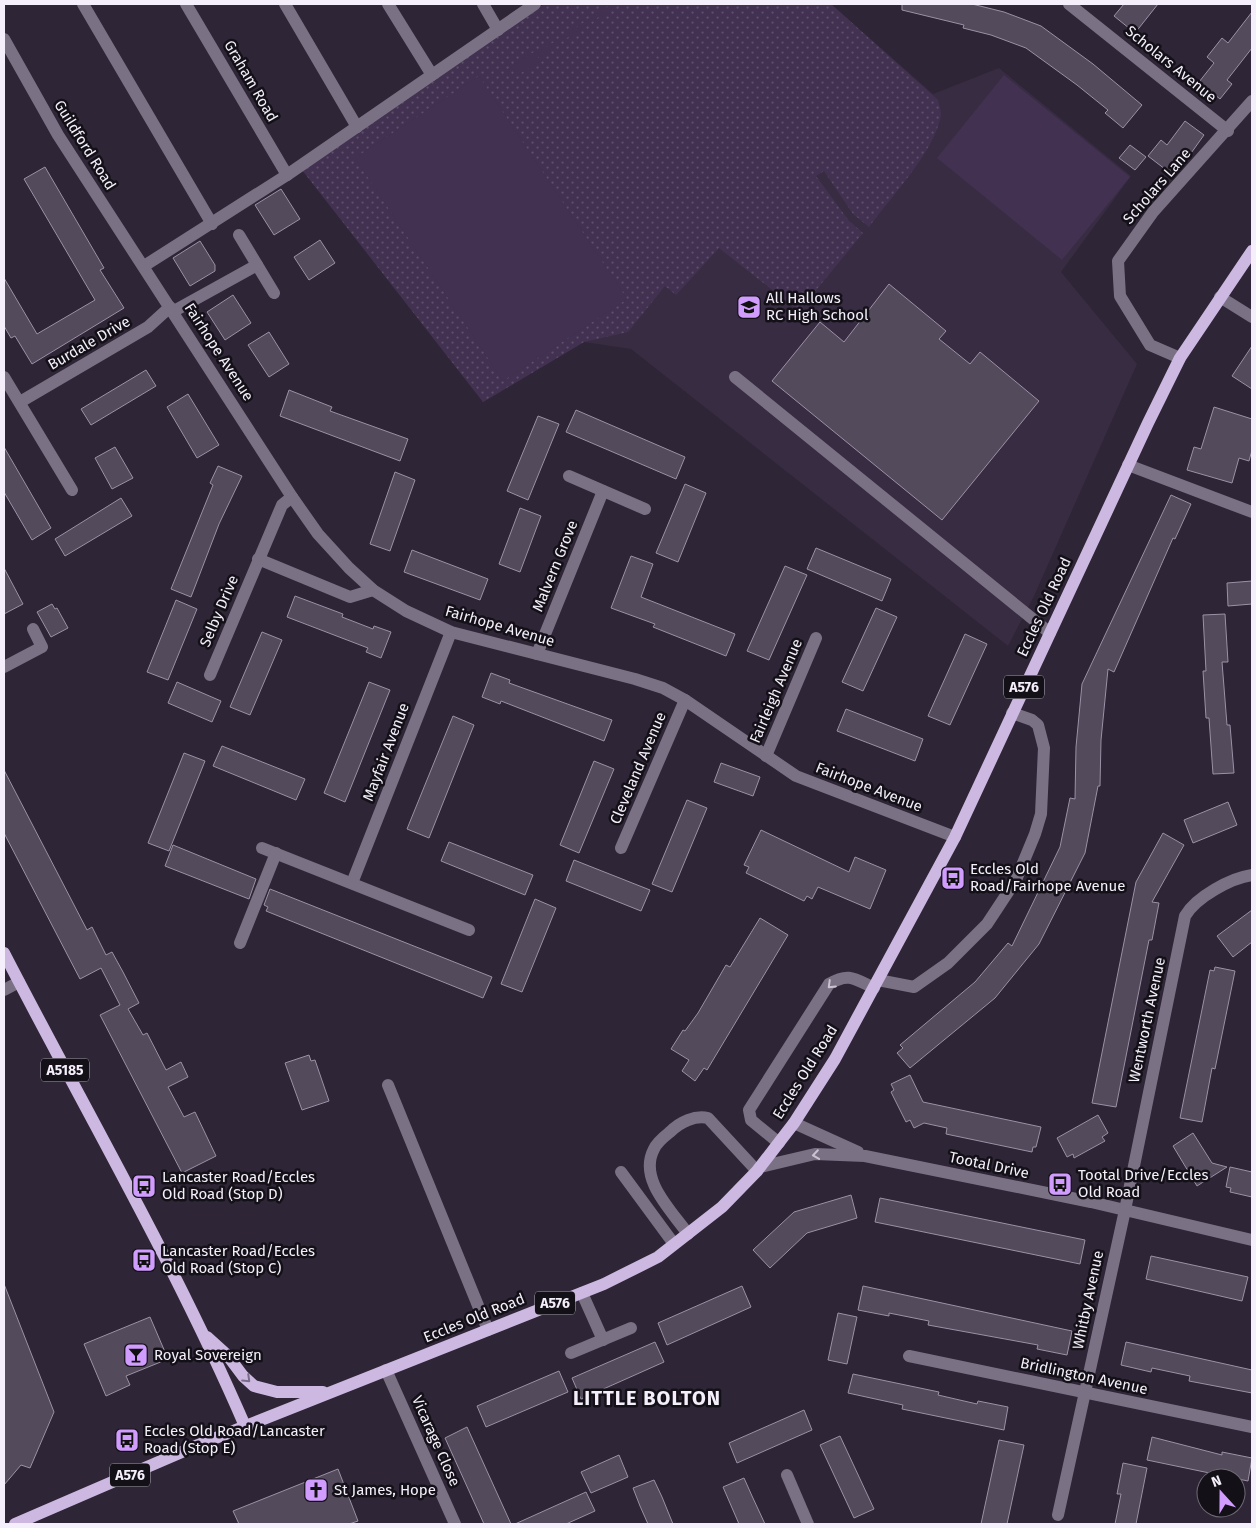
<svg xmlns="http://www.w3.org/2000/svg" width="1256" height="1528" font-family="'Fira Sans',sans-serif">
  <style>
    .built { fill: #382c43 }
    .grass { fill: url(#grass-dots) }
    .garden { fill: #423151 }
    .building { fill: #534a5c; stroke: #9c91a6 }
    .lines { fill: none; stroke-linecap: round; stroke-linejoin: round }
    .minor { stroke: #7b7185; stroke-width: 12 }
    .major { stroke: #ccb8e1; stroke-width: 12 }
    .oneway { stroke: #cac3d1 }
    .oneway2 { stroke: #796c87 }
    .labels { text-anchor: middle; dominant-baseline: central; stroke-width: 5; stroke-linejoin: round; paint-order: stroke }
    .shield { fill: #141018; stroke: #b1acb6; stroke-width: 1 }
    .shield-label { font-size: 14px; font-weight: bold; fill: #f4effa }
    .street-label { font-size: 15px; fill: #f4effa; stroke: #141018 }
    .poi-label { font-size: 15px; fill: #f4effa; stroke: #141018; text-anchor: start }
    .district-label { font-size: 20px; font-weight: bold; letter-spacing: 1px; fill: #f4effa; stroke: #141018 }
  </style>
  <defs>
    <pattern id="grass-dots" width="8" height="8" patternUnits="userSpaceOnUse" patternTransform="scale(1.25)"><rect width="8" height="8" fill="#423151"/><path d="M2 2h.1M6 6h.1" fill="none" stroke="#5e4f6b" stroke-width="1.8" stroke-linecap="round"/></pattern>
  </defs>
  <rect width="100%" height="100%" fill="#2e2536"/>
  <polygon class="built" points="544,4 831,4 933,94 999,68 1131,176 1061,272 1137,364 1034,596 1008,646 631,349 584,342 483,402"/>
  <path class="grass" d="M544 4H831L938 100C939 105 941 110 941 115 935 151 891 197 869 227L853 214 824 171 816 176 849 221 863 233 799 311 719 248 676 295 665 286 628 332 584 342 483 402 302 170Z"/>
  <g class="garden">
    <polygon points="612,4 618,4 538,57 540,61 516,76 510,67 534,52 536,54"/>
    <polygon points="1004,75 1130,177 1062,260 937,158"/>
    <polygon points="479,76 627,299 503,381 355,158"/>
  </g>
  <g class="building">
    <polygon points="902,4 972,4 1004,12 1041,26 1093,64 1142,105 1123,128 1105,113 1108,110 1077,85 1026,48 991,35 963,28 964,25 902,10"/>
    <polygon points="1124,4 1158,4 1135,33 1114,16"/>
    <polygon points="1252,12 1252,48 1227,80 1232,84 1220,99 1199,82 1214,63 1207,57 1222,38 1228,43"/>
    <polygon points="1185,121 1204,135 1189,156 1185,153 1170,173 1148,156 1161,140 1167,145"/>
    <polygon points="1130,145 1146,157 1135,170 1119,158"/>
    <polygon points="45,167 104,268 100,270 124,308 32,364 15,336 11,338 4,326 4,278 37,334 95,300 24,179"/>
    <polygon points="281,189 300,219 274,235 255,205"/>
    <polygon points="320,240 335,263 309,280 294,257"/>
    <polygon points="200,241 215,265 215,271 190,286 173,258"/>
    <polygon points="889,284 946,331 939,339 970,364 980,352 1039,401 942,520 772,381 820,322 844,342"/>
    <polygon points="233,295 251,323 225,340 207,312"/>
    <polygon points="269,332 289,364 269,377 248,345"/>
    <polygon points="1252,346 1252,389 1232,376"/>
    <polygon points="146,370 156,386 91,425 81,409"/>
    <polygon points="289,390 332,407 330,411 408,439 400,461 280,416"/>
    <polygon points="188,394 219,445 197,458 167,407"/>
    <polygon points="1214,407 1252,419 1252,450 1249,461 1239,458 1232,483 1187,470 1194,447 1201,449"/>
    <polygon points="576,410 685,457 676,479 566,432"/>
    <polygon points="538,416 559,424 528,500 507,491"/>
    <polygon points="4,447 51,528 32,540 4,492"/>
    <polygon points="115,447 133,478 112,489 95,458"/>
    <polygon points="218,466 242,476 219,524 191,597 171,589 213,485 210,483"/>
    <polygon points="395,472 415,480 390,551 370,544"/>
    <polygon points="685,484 706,493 678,562 656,553"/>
    <polygon points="1171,495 1191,504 1175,539 1173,538 1114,672 1108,669 1101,740 1100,786 1098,786 1085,853 1039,944 995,998 910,1068 897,1053 903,1048 900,1045 975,982 1008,943 1012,946 1060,847 1070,798 1075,799 1076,747 1082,684"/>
    <polygon points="121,498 132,516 65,556 55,539"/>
    <polygon points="520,508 541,516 520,572 499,564"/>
    <polygon points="816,548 891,579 882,601 807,569"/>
    <polygon points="412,550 488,579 480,600 404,572"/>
    <polygon points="631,556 653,564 641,597 735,634 726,656 653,627 655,624 611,608"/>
    <polygon points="785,566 807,575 769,660 747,651"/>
    <polygon points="4,568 23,604 4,614"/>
    <polygon points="1252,581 1252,604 1228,606 1227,583"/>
    <polygon points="295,596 343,614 342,617 373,629 374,626 391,632 381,658 366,652 368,648 287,617"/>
    <polygon points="176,600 197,609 168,680 147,672"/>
    <polygon points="52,604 55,609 57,608 68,628 51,637 37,612"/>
    <polygon points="876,608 897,617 863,691 842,682"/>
    <polygon points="1225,614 1228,662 1222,662 1227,725 1230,725 1234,773 1213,774 1209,718 1206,718 1203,671 1206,671 1203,615"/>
    <polygon points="262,632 282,640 250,715 230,707"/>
    <polygon points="965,634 987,644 950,725 928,716"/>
    <polygon points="491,673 510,680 509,683 612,720 604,741 501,701 500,704 482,697"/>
    <polygon points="177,682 221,701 212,722 168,703"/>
    <polygon points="369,682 390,690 345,802 324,793"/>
    <polygon points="846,709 923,739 915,761 837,731"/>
    <polygon points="453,716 474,725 429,838 407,829"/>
    <polygon points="222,746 305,779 296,800 213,766"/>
    <polygon points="184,753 205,761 169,851 148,843"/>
    <polygon points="594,761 614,769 579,853 560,845"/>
    <polygon points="721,763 760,777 753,796 714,782"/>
    <polygon points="4,770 87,930 92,927 106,955 112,952 123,972 139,1003 128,1009 143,1035 147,1033 166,1070 181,1062 188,1077 168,1087 184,1117 195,1112 216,1156 182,1173 100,1015 120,1005 101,968 80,979 4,833"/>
    <polygon points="687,800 707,808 672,892 652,884"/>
    <polygon points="1228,802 1237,825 1193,843 1184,820"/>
    <polygon points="761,830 849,872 855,857 886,870 870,909 818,887 812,899 807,896 804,901 746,873 749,867 744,865"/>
    <polygon points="1163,833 1184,845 1152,902 1159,903 1152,940 1149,940 1116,1107 1092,1103 1136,882"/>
    <polygon points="449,842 533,875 525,895 441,861"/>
    <polygon points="173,845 256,879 249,899 165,866"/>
    <polygon points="574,860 650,890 641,911 566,881"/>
    <polygon points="270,889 492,977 483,998 266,911 268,907 264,905"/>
    <polygon points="535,899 556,908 522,992 501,984"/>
    <polygon points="1252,910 1252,942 1233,957 1217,936"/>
    <polygon points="760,918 788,935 707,1070 704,1068 695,1081 682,1071 689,1060 671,1049 683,1030 685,1031 698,1013 726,965 730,967"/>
    <polygon points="1215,967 1235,971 1215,1069 1212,1068 1202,1122 1180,1118 1210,970 1214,971"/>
    <polygon points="309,1055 311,1061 315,1060 329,1101 302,1110 285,1063"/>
    <polygon points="910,1075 923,1102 1041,1127 1036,1147 1033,1147 1032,1152 946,1134 947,1128 924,1123 914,1128 910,1120 906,1122 891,1092 894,1090 891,1084"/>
    <polygon points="1098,1115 1108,1133 1102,1137 1105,1141 1074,1158 1073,1154 1067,1157 1057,1138"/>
    <polygon points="1193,1133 1212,1163 1227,1167 1197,1186 1173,1146"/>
    <polygon points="1230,1167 1252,1172 1252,1197 1230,1192 1231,1188 1226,1187"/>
    <polygon points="851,1195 857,1218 807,1233 770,1268 753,1250 794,1212"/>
    <polygon points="880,1198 1085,1240 1080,1264 875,1222"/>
    <polygon points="1151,1256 1248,1277 1242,1301 1146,1279"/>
    <polygon points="4,1284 54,1412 30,1468 21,1465 4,1485"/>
    <polygon points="742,1286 751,1307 667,1345 658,1323"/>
    <polygon points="863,1286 1072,1331 1067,1355 1037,1349 1038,1345 928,1325 929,1321 889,1313 889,1316 858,1310"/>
    <polygon points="838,1313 857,1317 847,1364 828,1360"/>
    <polygon points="150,1317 168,1359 126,1376 130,1385 106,1396 84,1344"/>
    <polygon points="655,1342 664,1362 581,1399 572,1378"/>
    <polygon points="1126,1342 1252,1370 1252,1393 1189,1381 1190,1376 1152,1368 1151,1372 1121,1365"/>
    <polygon points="559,1371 568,1392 486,1427 477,1406"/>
    <polygon points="853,1374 939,1392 938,1395 977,1404 978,1401 1008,1407 1004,1430 902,1409 903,1405 848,1393"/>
    <polygon points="804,1410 812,1430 737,1463 729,1443"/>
    <polygon points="467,1427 511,1524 484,1524 445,1438"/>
    <polygon points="840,1436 874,1509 854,1518 820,1445"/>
    <polygon points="1152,1437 1222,1455 1222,1452 1252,1458 1248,1481 1147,1460"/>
    <polygon points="999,1440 1024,1445 1007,1524 981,1524"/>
    <polygon points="619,1455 628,1477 591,1493 581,1472"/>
    <polygon points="1123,1463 1147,1468 1136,1524 1115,1524 1121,1494 1117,1494"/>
    <polygon points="338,1469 358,1521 349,1524 239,1524 233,1511"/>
    <polygon points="744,1478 752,1496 765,1524 739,1524 723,1487"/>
    <polygon points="654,1480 662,1497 673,1524 648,1524 640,1506 633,1488"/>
    <polygon points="586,1492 595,1511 566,1524 515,1524"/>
  </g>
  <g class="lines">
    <g class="minor">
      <polyline points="83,4 212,224"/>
      <polyline points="186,4 287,175"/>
      <polyline points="285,4 357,127"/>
      <polyline points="388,4 432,75"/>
      <polyline points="483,4 498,30"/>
      <polyline points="1069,4 1228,131"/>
      <polyline points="4,39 58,135 292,497 318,534 349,568 373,590 406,611 451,632 635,679 663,688 685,700 796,776 955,837"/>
      <polyline points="239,235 274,293"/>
      <polyline points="144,266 287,175 535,4"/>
      <polyline points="1220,297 1252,317"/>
      <polyline points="174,311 257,265"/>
      <polyline points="1180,358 1150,345 1120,296 1118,261 1153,212 1252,101"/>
      <polyline points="4,377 72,490"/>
      <polyline points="735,377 1050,633"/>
      <polyline points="20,402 148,327 170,307"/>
      <polyline points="1128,465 1252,512"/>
      <polyline points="569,476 645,509"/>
      <polyline points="258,559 350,597 373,590"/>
      <polyline points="537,654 603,491"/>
      <polyline points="4,667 42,647 33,629"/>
      <polyline points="210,675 282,505 292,497"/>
      <polyline points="766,756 816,638"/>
      <polyline points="262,848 469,930"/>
      <polyline points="621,848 685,700"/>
      <polyline points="352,883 451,632"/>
      <polyline points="240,943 276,853"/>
      <polyline points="878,980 914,987 948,963 987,924 1016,880 1035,834 1041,814 1044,748 1038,725 1032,720 1012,713"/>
      <polyline points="4,990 19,982"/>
      <polyline points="388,1085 488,1330"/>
      <polyline points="794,1123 858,1152"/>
      <path d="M779 1143 751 1120 749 1110 829 984C849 972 855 979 874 988"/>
      <polyline points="760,1167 815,1154 865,1156 1091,1202 1252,1240"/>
      <polyline points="621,1172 674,1244"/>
      <path d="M688 1234C671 1210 638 1179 654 1149 657 1142 665 1136 670 1132 680 1122 695 1115 708 1118L757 1171"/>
      <polyline points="582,1293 603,1340"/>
      <polyline points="571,1353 631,1328"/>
      <polyline points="909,1356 1252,1427"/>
      <polyline points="386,1370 455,1524"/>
      <polyline points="787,1475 808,1524"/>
      <path d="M1058 1515 1125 1210 1185 916C1196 897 1231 878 1252 875"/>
    </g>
    <g class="major">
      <path d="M4 953C85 1110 175 1264 245 1426"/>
      <polyline points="207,1337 228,1356 243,1376 254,1386 277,1392 323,1392"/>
      <polyline points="15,1524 198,1445 604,1284 658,1257 722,1207 757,1171 794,1123 835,1059 955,837 1148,423 1180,358 1252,251"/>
    </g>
  </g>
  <defs><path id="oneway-chevron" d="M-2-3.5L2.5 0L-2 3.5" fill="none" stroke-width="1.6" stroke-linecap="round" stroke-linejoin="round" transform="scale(1.25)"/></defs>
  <g class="oneway">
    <use href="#oneway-chevron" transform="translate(831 985) rotate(136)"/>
    <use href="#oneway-chevron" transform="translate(816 1155) rotate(172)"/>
  </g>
  <use class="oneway2" href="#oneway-chevron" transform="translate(247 1379) rotate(44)"/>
  <defs>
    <g id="school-square" transform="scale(1.25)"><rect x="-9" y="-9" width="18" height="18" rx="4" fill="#d09dfe" stroke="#141018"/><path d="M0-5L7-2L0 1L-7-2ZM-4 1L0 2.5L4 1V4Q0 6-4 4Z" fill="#111"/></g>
    <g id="bus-square" transform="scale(1.25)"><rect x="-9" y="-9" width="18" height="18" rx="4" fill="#d09dfe" stroke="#141018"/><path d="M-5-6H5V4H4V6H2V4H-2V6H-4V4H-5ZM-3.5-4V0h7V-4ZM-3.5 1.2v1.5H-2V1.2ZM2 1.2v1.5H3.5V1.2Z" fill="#111"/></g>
    <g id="bar-square" transform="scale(1.25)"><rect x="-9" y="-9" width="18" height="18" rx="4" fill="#d09dfe" stroke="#141018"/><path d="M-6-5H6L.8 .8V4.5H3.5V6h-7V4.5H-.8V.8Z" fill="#111"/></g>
    <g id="church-square" transform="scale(1.25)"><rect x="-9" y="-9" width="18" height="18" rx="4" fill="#d09dfe" stroke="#141018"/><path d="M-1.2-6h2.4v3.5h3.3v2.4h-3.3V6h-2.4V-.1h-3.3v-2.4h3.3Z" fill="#111"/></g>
  </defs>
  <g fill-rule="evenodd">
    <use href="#school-square" x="749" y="307"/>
    <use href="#bus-square" x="953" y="878"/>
    <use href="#bus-square" x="1060" y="1184"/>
    <use href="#bus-square" x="144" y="1186"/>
    <use href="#bus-square" x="144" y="1260"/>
    <use href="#bar-square" x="136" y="1355"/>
    <use href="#bus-square" x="127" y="1440"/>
    <use href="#church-square" x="316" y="1490"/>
  </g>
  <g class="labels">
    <g class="shield">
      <rect x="1004" y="675.5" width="40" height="23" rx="4"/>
      <rect x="41" y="1058.5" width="48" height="23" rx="4"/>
      <rect x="535" y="1291.5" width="40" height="23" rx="4"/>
      <rect x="110" y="1463.5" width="40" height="23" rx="4"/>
    </g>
    <g class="shield-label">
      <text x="1024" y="687">A576</text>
      <text x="65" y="1070">A5185</text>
      <text x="555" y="1303">A576</text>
      <text x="130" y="1475">A576</text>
    </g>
    <g class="street-label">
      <text transform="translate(1171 64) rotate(39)">Scholars Avenue</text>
      <text transform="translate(251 81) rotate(60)">Graham Road</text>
      <text transform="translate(85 145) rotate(58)">Guildford Road</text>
      <text transform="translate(1157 186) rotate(-49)">Scholars Lane</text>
      <text transform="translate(89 343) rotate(-30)">Burdale Drive</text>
      <text transform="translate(219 352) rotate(57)">Fairhope Avenue</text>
      <text transform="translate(555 566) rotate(-68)">Malvern Grove</text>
      <text transform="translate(1044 607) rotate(-65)">Eccles Old Road</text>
      <text transform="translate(219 611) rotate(-67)">Selby Drive</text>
      <text transform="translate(500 626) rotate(16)">Fairhope Avenue</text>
      <text transform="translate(776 691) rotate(-67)">Fairleigh Avenue</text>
      <text transform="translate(386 752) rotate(-69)">Mayfair Avenue</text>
      <text transform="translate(638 768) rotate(-67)">Cleveland Avenue</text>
      <text transform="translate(869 787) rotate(21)">Fairhope Avenue</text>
      <text transform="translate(1147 1020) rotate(-78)">Wentworth Avenue</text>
      <text transform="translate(805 1072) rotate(-58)">Eccles Old Road</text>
      <text transform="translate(989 1165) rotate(12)">Tootal Drive</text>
      <text transform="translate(1088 1300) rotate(-78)">Whitby Avenue</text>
      <text transform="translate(474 1318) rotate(-22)">Eccles Old Road</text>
      <text transform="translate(1084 1376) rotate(12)">Bridlington Avenue</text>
      <text transform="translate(436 1441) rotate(66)">Vicarage Close</text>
    </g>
    <g class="poi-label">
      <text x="766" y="298">All Hallows<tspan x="766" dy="17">RC High School</tspan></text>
      <text x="970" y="869">Eccles Old<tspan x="970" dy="17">Road/Fairhope Avenue</tspan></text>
      <text x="1078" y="1175">Tootal Drive/Eccles<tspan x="1078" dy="17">Old Road</tspan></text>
      <text x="162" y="1177">Lancaster Road/Eccles<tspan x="162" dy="17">Old Road (Stop D)</tspan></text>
      <text x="162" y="1251">Lancaster Road/Eccles<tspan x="162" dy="17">Old Road (Stop C)</tspan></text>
      <text x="154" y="1355">Royal Sovereign</text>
      <text x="144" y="1431">Eccles Old Road/Lancaster<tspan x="144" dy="17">Road (Stop E)</tspan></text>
      <text x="334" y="1490">St James, Hope</text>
    </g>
    <g class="district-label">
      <text x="647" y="1398">LITTLE BOLTON</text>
    </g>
  </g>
  <rect width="1256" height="1528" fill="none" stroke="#f4effa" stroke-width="10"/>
  <g transform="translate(1221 1493) rotate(339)"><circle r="24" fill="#141018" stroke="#6e6972"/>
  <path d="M0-4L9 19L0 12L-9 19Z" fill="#d09dfe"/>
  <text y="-8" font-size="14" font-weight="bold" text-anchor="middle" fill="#f4effa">N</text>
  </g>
</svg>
